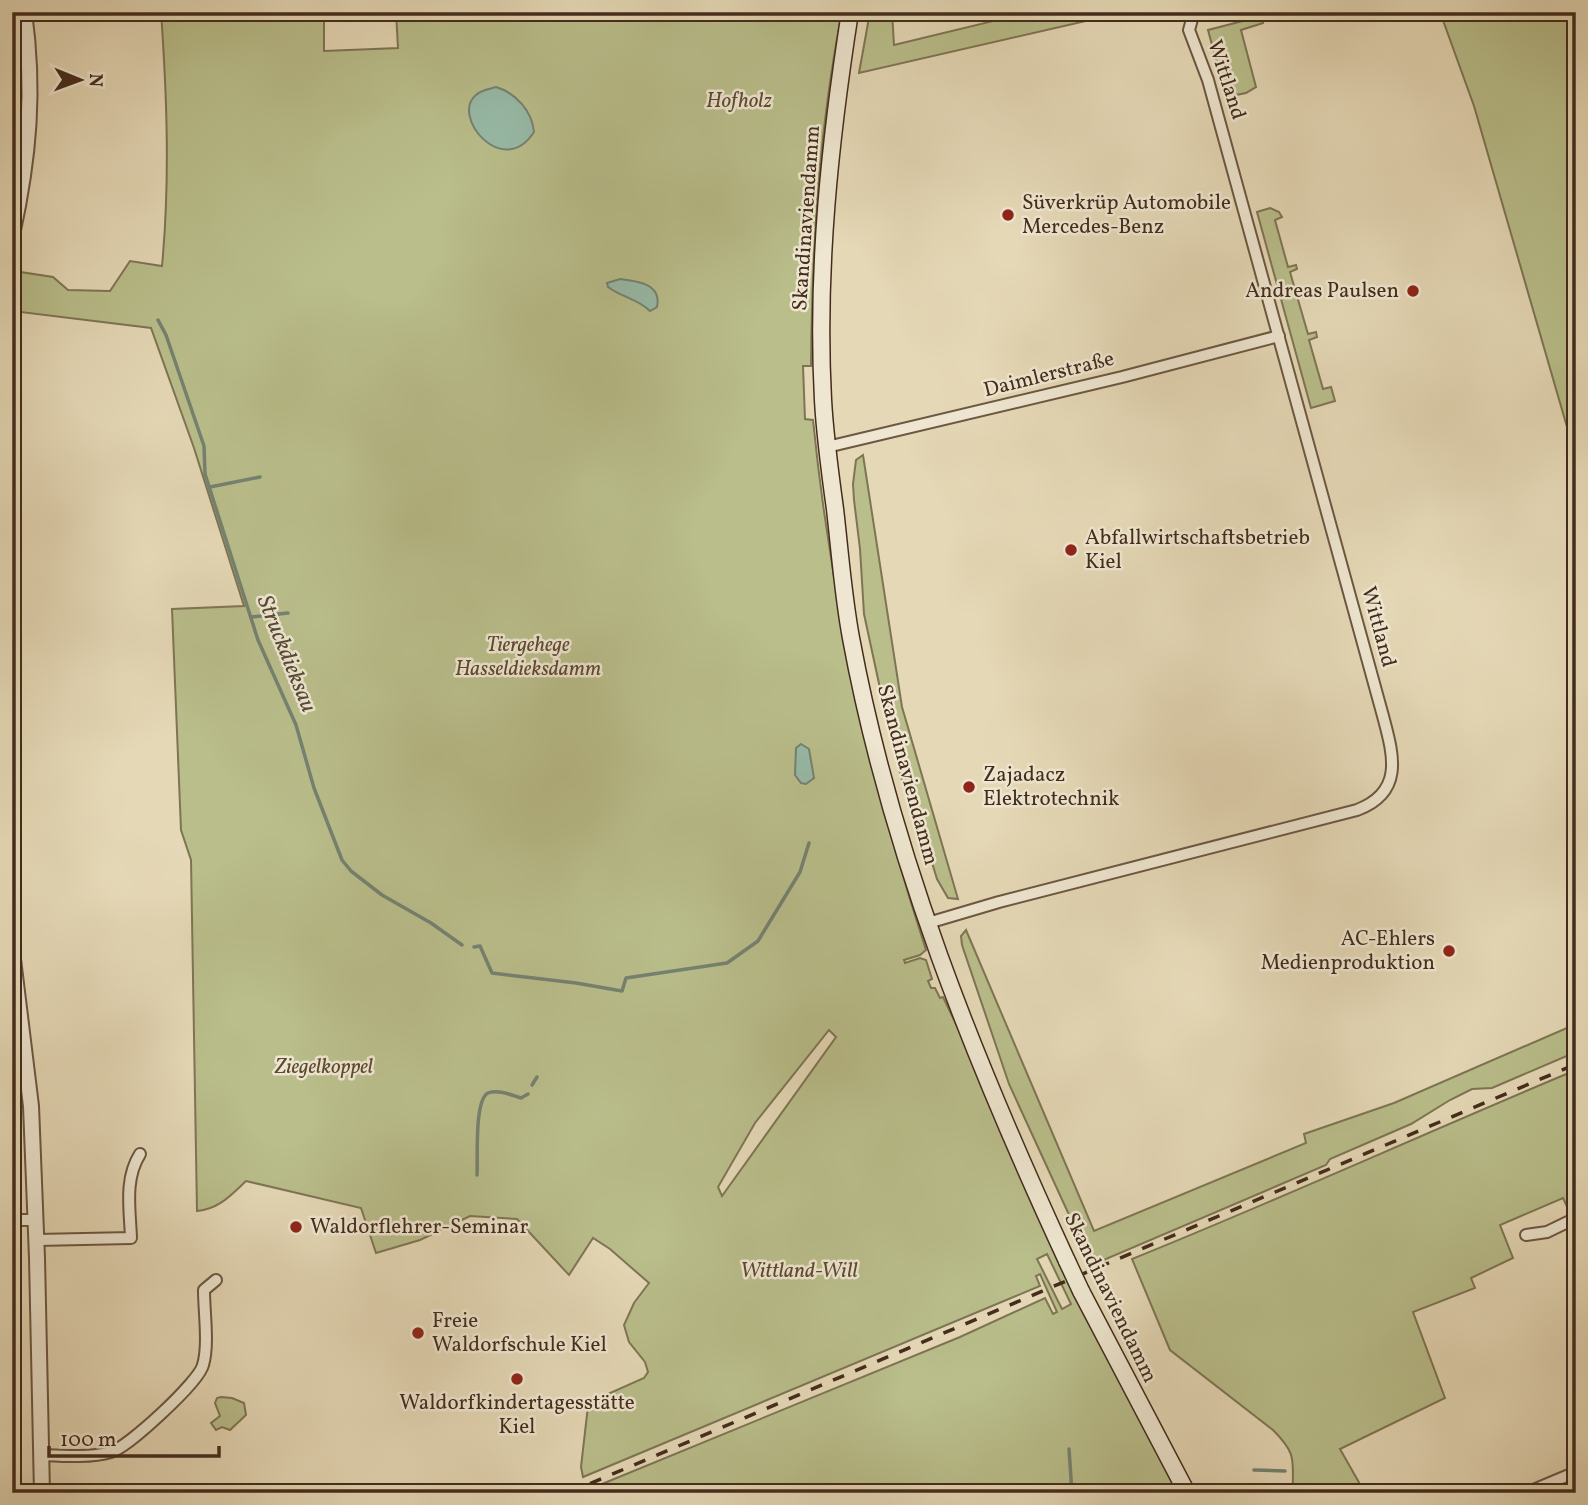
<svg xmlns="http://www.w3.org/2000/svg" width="1588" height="1505" font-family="Vollkorn,serif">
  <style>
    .green { fill: #b9be8b; stroke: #7e7554; stroke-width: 2; fill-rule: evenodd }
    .water { fill: #97bba9; stroke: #758271; stroke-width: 2 }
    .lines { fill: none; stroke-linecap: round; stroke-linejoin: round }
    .stream { stroke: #758271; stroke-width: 3.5 }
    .minor-casing { stroke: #6c5742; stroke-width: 14 }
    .tertiary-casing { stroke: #6c5742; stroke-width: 18 }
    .secondary-casing { stroke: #432c1c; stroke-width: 19 }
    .minor { stroke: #eee6d0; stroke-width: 10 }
    .tertiary { stroke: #eee6d0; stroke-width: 14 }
    .secondary { stroke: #eee6d0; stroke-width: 16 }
    .rail { stroke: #432c1c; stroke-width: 3.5; stroke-dasharray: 12 12; stroke-linecap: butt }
    .secondary-bridge-casing { stroke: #432c1c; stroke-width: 19; stroke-linecap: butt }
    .secondary-bridge { stroke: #eee6d0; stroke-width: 16 }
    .poi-dot { fill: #8f2418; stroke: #eee6d0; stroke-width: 2.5 }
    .labels { text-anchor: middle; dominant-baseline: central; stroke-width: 5; stroke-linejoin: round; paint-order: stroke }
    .street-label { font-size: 21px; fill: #432c1c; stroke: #eee6d0 }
    .park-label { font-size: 21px; font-style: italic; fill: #5b4932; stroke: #eee6d0 }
    .poi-label { font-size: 21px; fill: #432c1c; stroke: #eee6d0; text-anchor: start }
    .water-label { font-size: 23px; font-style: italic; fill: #544938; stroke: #eee6d0 }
  </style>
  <rect width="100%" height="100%" fill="#e5d8b6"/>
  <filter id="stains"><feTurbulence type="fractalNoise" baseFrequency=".00286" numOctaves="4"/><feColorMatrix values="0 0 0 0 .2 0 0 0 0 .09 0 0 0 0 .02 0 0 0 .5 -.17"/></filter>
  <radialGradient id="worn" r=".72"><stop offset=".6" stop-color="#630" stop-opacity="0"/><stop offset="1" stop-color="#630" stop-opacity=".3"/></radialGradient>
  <g class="green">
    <path d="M161 12H324V51L398 48 396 12H842C819 129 812 247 811 366H803L805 419 813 420C831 599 870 778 926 950L920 955 904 960 905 963 920 958 926 960 932 979 928 981 931 988H935L940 998 943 997 1181 1493H580L960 1337 1045 1298 1053 1314 1057 1312 1040 1274 1036 1276 1040 1286 583 1477 581 1467 588 1406 592 1401 644 1378 648 1372 645 1362 629 1342 624 1325 634 1303 649 1283 610 1249 593 1238 569 1275 517 1219 470 1216 420 1240 376 1253 361 1208 246 1181C231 1195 219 1209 197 1211L191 860 181 830 172 609 244 606 194 448 151 328 12 311 20 272 53 277 68 290 110 291 130 261 162 266C170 181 167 97 161 12ZM829 1030 836 1037 722 1196 718 1187 755 1123ZM1047 1254 1071 1304 1062 1309 1037 1259Z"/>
    <polygon points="870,12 892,12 894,45 1030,12 1125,12 859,73"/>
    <polygon points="1440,12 1571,12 1576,27 1576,458 1474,106"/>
    <polygon points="1258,17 1262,18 1263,23 1241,30 1256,87 1246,93 1226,97 1208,30"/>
    <polygon points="1270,208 1279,212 1282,217 1275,220 1288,267 1296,265 1297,269 1290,272 1308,334 1316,332 1317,337 1309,340 1323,389 1331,387 1335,401 1311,408 1257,212"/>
    <polygon points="863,455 902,707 958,899 948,898 937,879 916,810 904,788 889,730 864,614 860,549 854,500 853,484 856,460"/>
    <polygon points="966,930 1094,1231 1306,1143 1304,1134 1394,1103 1576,1024 1576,1052 1492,1088 1472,1089 1450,1100 1411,1124 1330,1159 1326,1165 1092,1265 1009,1084 962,945 961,936"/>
    <path d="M1576 1070V1211L1570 1213 1563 1198 1500 1225 1513 1258 1471 1278 1475 1288 1413 1312 1445 1398 1340 1449 1365 1493H1293C1292 1460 1298 1455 1273 1430L1170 1350 1132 1259C1281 1199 1427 1132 1576 1070Z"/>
    <polygon points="221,1397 232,1398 244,1403 246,1415 230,1430 222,1427 216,1430 211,1423 220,1416 215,1403 217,1398"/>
  </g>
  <g class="water">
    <path d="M496 87C516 93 532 111 534 132 503 180 450 116 476 95 481 90 489 89 496 87Z"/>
    <path d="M620 279C638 281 662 284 657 307L650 311C638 299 621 297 608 287L607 283Z"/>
    <polygon points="801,744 809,749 814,778 806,784 801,783 795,775 796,748"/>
  </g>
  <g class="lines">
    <g class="stream">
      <polyline points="158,320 166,335 204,446 205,474 258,640 296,725 314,788 342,860 351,871 382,895 431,923 462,945"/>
      <polyline points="210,487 260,477"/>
      <polyline points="251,617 288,613"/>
      <polyline points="474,947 480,946 492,973 576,983 622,991 626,978 727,963 758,941 800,872 809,843"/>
      <polyline points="532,1085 537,1077"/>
      <path d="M477 1175C478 1160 474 1100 488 1093 498 1089 511 1095 521 1098L528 1094"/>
      <polyline points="1069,1449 1072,1493"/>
      <polyline points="1254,1470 1285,1471"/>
      <polyline points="1306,1485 1318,1493"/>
    </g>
    <g class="minor-casing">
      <g id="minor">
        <polyline points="827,447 1122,377 1279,336"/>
        <path d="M928 923 999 902 1357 810C1405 792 1393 754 1383 716L1208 80 1189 30 1194 12"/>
        <polyline points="12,1220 36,1220"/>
        <polyline points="1526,1235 1547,1232 1576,1218"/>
        <path d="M37 1240 131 1238C130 1210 124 1179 140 1154"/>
        <path d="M41 1455C63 1456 90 1458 111 1452 127 1448 199 1382 203 1365 209 1345 204 1312 204 1290L216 1280"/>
        <polyline points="1526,1493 1576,1472"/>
      </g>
    </g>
    <g class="tertiary-casing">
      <g id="tertiary">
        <path d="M12 235C29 158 35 90 24 12"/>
        <polyline points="12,951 31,1106 37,1258 42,1493"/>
      </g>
    </g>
    <g class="secondary-casing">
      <g id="secondary">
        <path d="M850 12C830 140 816 270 823 400 825 436 830 473 835 509 840 552 843 595 851 638 891 855 975 1062 1067 1261"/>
        <polyline points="1081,1291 1187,1493"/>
      </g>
    </g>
    <use href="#minor" class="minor"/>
    <use href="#tertiary" class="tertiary"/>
    <use href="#secondary" class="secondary"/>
    <polyline class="rail" points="568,1493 1576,1064"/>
    <g class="secondary-bridge-casing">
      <polyline id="secondary-bridge" points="1067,1261 1081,1291"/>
    </g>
    <use href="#secondary-bridge" class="secondary-bridge"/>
  </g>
  <g class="poi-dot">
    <circle cx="1008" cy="215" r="7"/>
    <circle cx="1413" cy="291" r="7"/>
    <circle cx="1071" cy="550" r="7"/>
    <circle cx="969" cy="787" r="7"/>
    <circle cx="1449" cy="951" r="7"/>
    <circle cx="296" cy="1227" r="7"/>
    <circle cx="418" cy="1333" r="7"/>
    <circle cx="517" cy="1379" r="7"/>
  </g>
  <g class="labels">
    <g class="street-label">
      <text transform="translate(1226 80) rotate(72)">Wittland</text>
      <text transform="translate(807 218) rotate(-86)">Skandinaviendamm</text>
      <text transform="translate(1049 375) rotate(-14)">Daimlerstraße</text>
      <text transform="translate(1378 627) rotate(75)">Wittland</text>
      <text transform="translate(907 775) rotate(75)">Skandinaviendamm</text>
      <text transform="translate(1110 1298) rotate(64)">Skandinaviendamm</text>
    </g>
    <g class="park-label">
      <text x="739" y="101">Hofholz</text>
      <text x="528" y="645">Tiergehege<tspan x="528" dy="24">Hasseldieksdamm</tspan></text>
      <text x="324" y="1067">Ziegelkoppel</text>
      <text x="799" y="1271">Wittland-Will</text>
    </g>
    <g class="poi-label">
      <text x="1022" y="203">Süverkrüp Automobile<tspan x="1022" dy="24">Mercedes-Benz</tspan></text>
      <text x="1399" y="291" text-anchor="end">Andreas Paulsen</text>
      <text x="1085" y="538">Abfallwirtschaftsbetrieb<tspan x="1085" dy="24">Kiel</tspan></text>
      <text x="983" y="775">Zajadacz<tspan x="983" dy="24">Elektrotechnik</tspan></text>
      <text x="1435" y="939" text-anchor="end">AC-Ehlers<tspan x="1435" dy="24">Medienproduktion</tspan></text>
      <text x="310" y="1227">Waldorflehrer-Seminar</text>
      <text x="432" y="1321">Freie<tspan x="432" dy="24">Waldorfschule Kiel</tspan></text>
      <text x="517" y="1403" text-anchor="middle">Waldorfkindertagesstätte<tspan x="517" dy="24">Kiel</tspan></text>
    </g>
    <g class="water-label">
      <text transform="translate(286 654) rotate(68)">Struckdieksau</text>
    </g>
  </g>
  <rect width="1588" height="1505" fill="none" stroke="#e5d8b6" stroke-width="42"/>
  <rect x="14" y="14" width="1560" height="1477" fill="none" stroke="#432c1c" stroke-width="3.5"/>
  <rect x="21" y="21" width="1546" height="1463" fill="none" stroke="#432c1c" stroke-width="2"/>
  <g transform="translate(80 80) rotate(91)" stroke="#eee6d0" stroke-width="5" paint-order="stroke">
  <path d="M0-5L12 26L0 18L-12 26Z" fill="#432c1c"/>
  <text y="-10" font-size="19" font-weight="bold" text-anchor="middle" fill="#432c1c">N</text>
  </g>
  <path d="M49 1446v10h170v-10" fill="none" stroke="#432c1c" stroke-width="3.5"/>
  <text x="60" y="1446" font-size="21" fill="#432c1c" stroke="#eee6d0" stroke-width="5" paint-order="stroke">100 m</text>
  <rect width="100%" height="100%" filter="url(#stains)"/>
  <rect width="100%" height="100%" fill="url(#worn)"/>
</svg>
